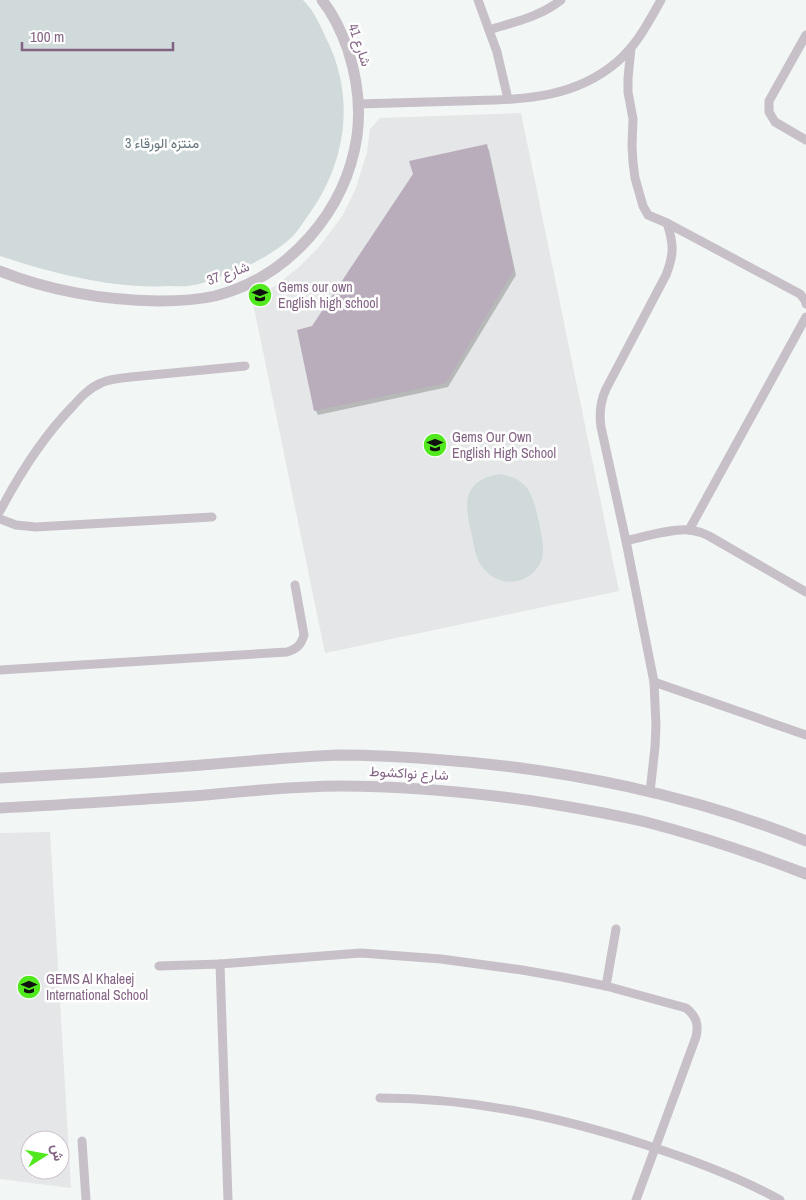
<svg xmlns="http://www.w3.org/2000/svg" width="806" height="1200" font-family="'Archivo Narrow',Vazirmatn,sans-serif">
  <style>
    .built { fill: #e5e6e7; fill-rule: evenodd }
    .green { fill: #d1dadb }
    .shadow { fill: #0003 }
    .building { fill: #baadbb }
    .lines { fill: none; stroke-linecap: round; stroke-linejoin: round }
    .minor { stroke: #c8c0c8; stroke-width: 9 }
    .tertiary { stroke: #c8c0c8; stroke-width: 11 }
    .labels { text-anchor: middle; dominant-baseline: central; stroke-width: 5; stroke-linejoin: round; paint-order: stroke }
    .street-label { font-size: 14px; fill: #836384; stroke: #fff }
    .park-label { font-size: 14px; fill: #62737b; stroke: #fff }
    .poi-label { font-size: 14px; fill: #836384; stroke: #fff; text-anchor: start }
  </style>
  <rect width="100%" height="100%" fill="#f2f6f4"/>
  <g class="built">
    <polygon points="521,113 619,591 325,653 252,298 275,286 298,268 319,247 343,215 356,188 367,152 370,129 380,118"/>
    <path d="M50 832 71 1188 0 1179V833ZM30 1140H60V1170H30Z"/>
  </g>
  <g class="green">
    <path d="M0 0H303C315 11 321 28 328 42 356 101 345 166 307 217 302 224 297 232 291 238 272 255 246 268 222 276 213 279 203 284 193 285 186 287 178 286 170 286 112 289 55 274 0 256Z"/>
    <path d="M499 474C508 476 516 477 523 484 528 488 531 494 533 500 537 510 544 542 543 553 542 558 541 563 538 567 524 586 498 587 483 568 475 559 474 544 471 532 464 502 463 481 499 474Z"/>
  </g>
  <polygon class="shadow" points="486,146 489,150 516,275 448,387 318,415 316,411 299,331 312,327"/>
  <polygon class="building" points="487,144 514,270 446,383 314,411 297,330 312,326 413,174 409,161"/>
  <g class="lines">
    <g class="minor">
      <polyline points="478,0 497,52 508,99"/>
      <path d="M489 30C514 22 540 17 561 0"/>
      <polyline points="806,35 769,101 769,112 775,122 806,140"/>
      <polyline points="631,48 628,78 628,92 633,119 632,146 633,162 635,178 643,206 648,215 667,223 800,294 805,300 806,304"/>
      <path d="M358 104C393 103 427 102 461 101 518 99 571 101 617 62 637 45 648 23 661 0"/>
      <path d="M0 511C20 473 42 438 72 407 80 398 89 388 101 383 110 379 120 378 131 377L245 366"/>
      <polyline points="0,519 16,525 36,527 212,517"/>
      <polyline points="689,530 806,317"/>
      <path d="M626 541C643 537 673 528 690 530 697 531 703 533 709 536L806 592"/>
      <path d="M0 670 287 652C297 649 301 645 304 635L295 585"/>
      <polyline points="654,682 806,735"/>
      <path d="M650 792 655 747 656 725 654 682 626 541 601 427C599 413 600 402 606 389L666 275C674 255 674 244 667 223"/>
      <path d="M220 964 361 953 441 959 522 970 562 977 606 986 686 1008C696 1016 699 1024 696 1037L636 1200"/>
      <polyline points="159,966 220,964 228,1200"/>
      <polyline points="606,986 616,929"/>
      <path d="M380 1098C471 1098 556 1116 643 1144 690 1159 737 1176 780 1200"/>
      <polyline points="82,1141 86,1200"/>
    </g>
    <g class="tertiary">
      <path d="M0 271C50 291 104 300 159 301 177 301 197 300 215 296 289 277 346 211 357 136 361 107 357 78 348 50 342 33 334 15 322 0"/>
      <path d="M0 778C63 775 126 771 189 766 239 762 289 757 340 755 374 755 408 757 443 760 565 769 692 795 806 841"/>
      <path d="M0 808C64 805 129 800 193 796 242 792 291 786 340 786 405 786 469 792 533 801 571 807 608 813 646 822 700 836 754 854 806 874"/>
    </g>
  </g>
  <defs>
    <g id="school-disc" transform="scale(1.25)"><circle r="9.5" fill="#51e91e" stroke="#fff"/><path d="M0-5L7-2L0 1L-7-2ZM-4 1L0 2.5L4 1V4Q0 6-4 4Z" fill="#111"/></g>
  </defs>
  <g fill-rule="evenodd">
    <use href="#school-disc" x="260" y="295"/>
    <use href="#school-disc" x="435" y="445"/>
    <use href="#school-disc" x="29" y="987"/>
  </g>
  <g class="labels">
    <g class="street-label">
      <text transform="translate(360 45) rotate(71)">شارع 41</text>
      <text transform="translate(228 273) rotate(-20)">شارع 37</text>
      <text transform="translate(409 773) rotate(3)">شارع نواكشوط</text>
    </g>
    <g class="park-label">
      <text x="162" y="143">منتزه الورقاء 3</text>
    </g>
    <g class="poi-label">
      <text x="278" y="287">Gems our own<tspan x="278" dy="16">English high school</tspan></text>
      <text x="452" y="437">Gems Our Own<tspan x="452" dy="16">English High School</tspan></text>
      <text x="46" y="979">GEMS Al Khaleej<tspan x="46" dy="16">International School</tspan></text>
    </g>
  </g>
  <g transform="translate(45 1155) rotate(79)"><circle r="24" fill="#ffffff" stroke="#cdc1ce"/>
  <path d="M0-4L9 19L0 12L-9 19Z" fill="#51e91e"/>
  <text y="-8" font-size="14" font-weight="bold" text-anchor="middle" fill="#836384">ش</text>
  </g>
  <path d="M22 42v8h151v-8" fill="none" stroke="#836384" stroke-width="2.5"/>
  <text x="30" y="42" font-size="15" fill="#836384" stroke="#ffffff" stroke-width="4" paint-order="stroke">100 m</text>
</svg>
